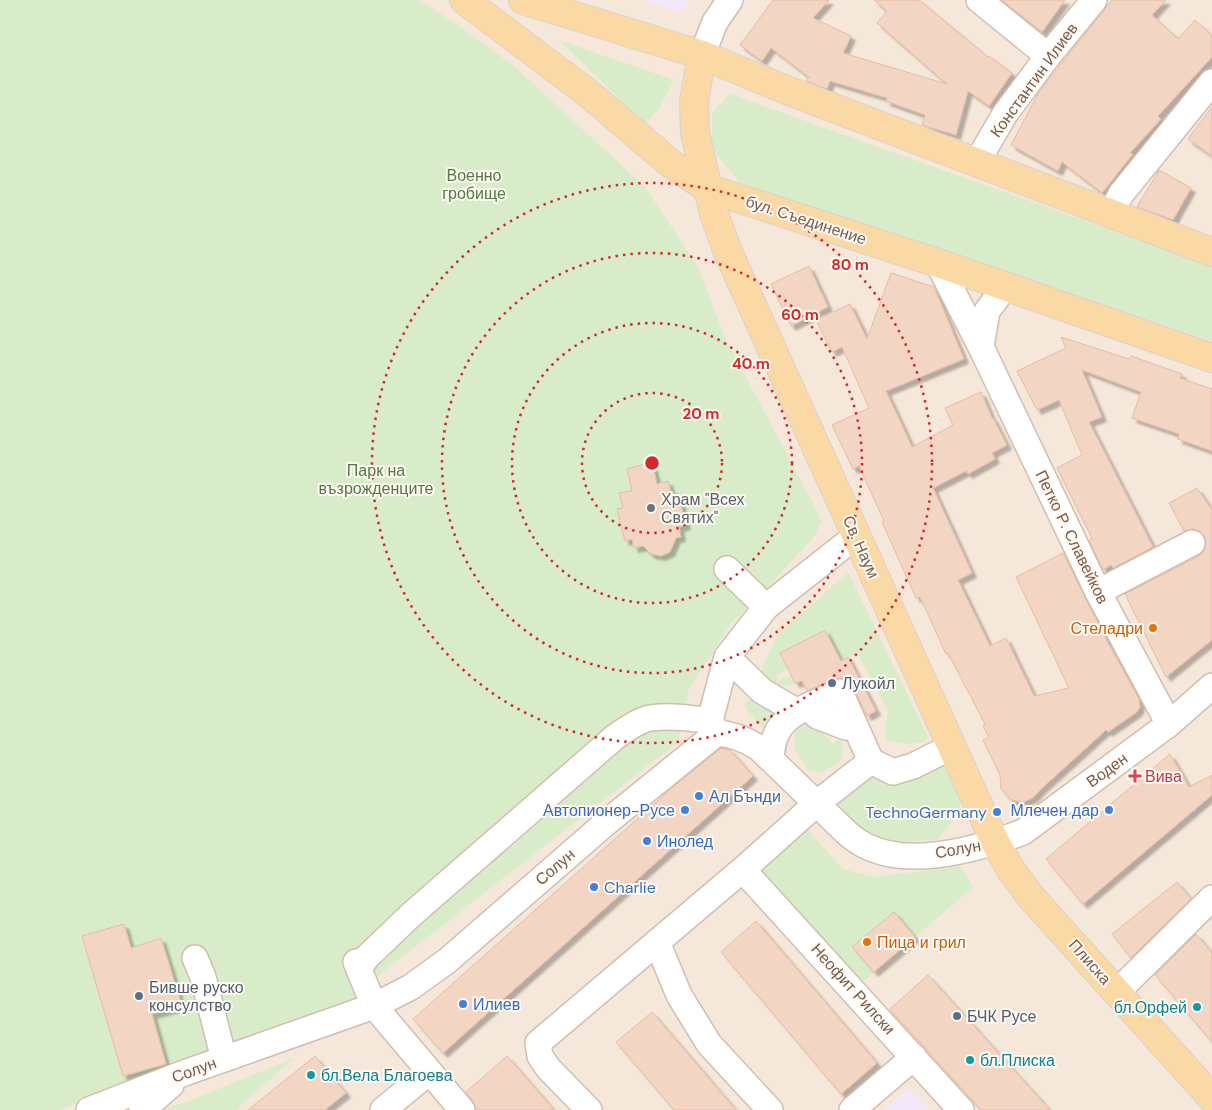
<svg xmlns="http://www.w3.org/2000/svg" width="1212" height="1110" font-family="'DM Sans',sans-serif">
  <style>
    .residential { fill: #f5e8da }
    .education { fill: #f3e8fa }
    .green { fill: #d8ecc9 }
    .building { fill: #f3d5c3; stroke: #e6bba3; filter: url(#shadow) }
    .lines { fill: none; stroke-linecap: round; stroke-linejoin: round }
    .minor-casing { stroke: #d1beb0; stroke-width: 28 }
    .major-casing { stroke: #dad1cd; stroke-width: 30 }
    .minor { stroke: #fff; stroke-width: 25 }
    .major { stroke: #fbd9a5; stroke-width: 28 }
    .ring { fill: none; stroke: #d62828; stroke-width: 2.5; stroke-dasharray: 2.5 5 }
    .worship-dot { fill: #6b7280; stroke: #fffaf3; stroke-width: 2 }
    .food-dot { fill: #e8710a; stroke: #fffaf3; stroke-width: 2 }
    .service-dot { fill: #5c6f8a; stroke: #fffaf3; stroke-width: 2 }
    .health-dot { fill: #e0444e; stroke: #fffaf3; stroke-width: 2 }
    .shop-dot { fill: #3f7fe0; stroke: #fffaf3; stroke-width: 2 }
    .culture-dot { fill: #0f9aa8; stroke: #fffaf3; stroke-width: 2 }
    .labels { text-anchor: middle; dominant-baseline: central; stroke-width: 4; stroke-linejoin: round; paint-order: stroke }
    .street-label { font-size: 16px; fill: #7a5c4d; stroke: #fffaf3 }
    .park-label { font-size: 16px; fill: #537a41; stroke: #fffaf3 }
    .worship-label { font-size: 16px; fill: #5b616d; stroke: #fffaf3; text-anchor: start }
    .food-label { font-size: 16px; fill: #c56008; stroke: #fffaf3; text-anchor: end }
    .service-label { font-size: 16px; fill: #4e5e75; stroke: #fffaf3; text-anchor: start }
    .health-label { font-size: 16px; fill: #be3a42; stroke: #fffaf3; text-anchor: start }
    .shop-label { font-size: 16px; fill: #366cbe; stroke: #fffaf3; text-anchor: start }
    .culture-label { font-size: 16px; fill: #0d838f; stroke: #fffaf3; text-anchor: start }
    .centre { fill: #d62828; stroke: #fffaf3; stroke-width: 2.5 }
    .ring-label { font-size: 15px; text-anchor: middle; font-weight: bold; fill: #d62828; stroke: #fffaf3; stroke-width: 4; stroke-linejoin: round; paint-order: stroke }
  </style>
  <defs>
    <filter id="shadow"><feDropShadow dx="4.5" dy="4.5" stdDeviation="1" flood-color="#0004"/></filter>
  </defs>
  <rect width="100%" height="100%" fill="#fdf6ec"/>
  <rect class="residential" x="0" y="0" width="1212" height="1110"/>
  <g class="education">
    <polygon points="643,0 691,0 680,13"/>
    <polygon points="909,1088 929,1110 883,1110"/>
  </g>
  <g class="green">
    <polygon points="0,0 420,0 465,30 514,66 645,187 698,267 725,338 815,507 821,522 814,537 761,594 732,622 688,690 678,742 384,971 349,1004 179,1068 58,1110 0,1110"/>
    <polygon points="559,40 674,80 660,107 645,124"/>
    <polygon points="730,94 1212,266 1212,341 740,183 712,149 712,113"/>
    <path d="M848 572 928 737 924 742C910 745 900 744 886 739L885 729 888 712 858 653 841 661 825 630 780 653 788 669 776 675 778 681 790 675 795 684 778 686 759 675 777 636Z"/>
    <polygon points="754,693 783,710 770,738 744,706"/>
    <polygon points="807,715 833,744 840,737 843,752 840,762 820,773 808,770 795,749 795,728"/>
    <path d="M943 761C964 803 969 802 937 840L888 842 863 833 836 801 876 767Z"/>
    <polygon points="807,828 841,868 857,873 874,877 960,866 973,887 915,937 894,912 853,947 874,972 858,987 758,870"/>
    <polygon points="294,1058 236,1110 159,1110 189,1101"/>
  </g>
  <g class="building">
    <polygon points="773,0 829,0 813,18 851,36 843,53 947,84 877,23 887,11 874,0 919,0 988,57 989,56 1012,73 989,106 968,91 956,135 928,127 922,125 925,115 886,101 887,98 830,81 827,89 806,81 809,77 771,48 762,61 740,45"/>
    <polygon points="1002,0 1065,0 1042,32"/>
    <polygon points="1112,0 1166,0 1152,15 1178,39 1195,20 1212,36 1212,57 1158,116 1161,119 1130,153 1133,154 1102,193 1062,162 1058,171 1011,145 1039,92"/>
    <polygon points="1212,107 1212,156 1188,139"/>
    <polygon points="1159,170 1191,188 1173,220 1137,207"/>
    <polygon points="809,266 828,307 791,326 771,284"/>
    <polygon points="891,273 934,287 964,359 886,391 912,447 953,425 945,408 981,392 992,418 993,418 1007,445 992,453 995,459 968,474 966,471 933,488 972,573 958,580 990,646 1006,638 1034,696 1069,688 1016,577 1063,553 1107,641 1139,699 1140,707 1137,712 1108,732 1106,730 1040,790 1034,797 1024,802 1011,800 1001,789 1000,775 983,740 989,737 983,726 985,724 948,653 946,654 920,597 916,598 882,522 884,521 859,466 853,469 832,425 869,408 842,347 832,352 816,320 850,304 867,339"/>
    <polygon points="1061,337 1129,359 1131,356 1182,374 1180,378 1212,389 1212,451 1178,439 1179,434 1132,418 1141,392 1082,370 1102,417 1089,422 1153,547 1113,568 1111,565 1103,570 1089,540 1092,538 1057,468 1082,455 1059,400 1037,410 1017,371 1066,348"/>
    <polygon points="652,462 657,484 668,481 672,495 678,493 686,525 679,527 681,537 676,538 670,552 661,556 651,554 643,546 634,548 632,539 625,541 617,509 623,508 619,493 632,491 627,469"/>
    <polygon points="1197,488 1212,510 1212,640 1166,677 1125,594 1199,556 1204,551 1206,544 1204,536 1199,531 1193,529 1184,531 1169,503"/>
    <polygon points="825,630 841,661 848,657 876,711 867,716 853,686 849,681 842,678 834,679 807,691 802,681 795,683 780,653"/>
    <polygon points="721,748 730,750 753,776 443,1053 413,1019 673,787"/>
    <polygon points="1170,754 1189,787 1212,775 1212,795 1083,904 1046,859"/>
    <polygon points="1177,882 1191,899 1131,958 1112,934"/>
    <polygon points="894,912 915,937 874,972 852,947"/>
    <polygon points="756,921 877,1063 841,1094 721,952"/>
    <polygon points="124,924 131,948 161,938 182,1006 152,1014 166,1064 123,1076 82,936"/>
    <polygon points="1196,934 1212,953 1212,1042 1155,975"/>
    <polygon points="928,975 1050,1110 981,1110 890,1009"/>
    <polygon points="652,1012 736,1110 674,1110 616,1042"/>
    <polygon points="315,1056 346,1093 325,1110 248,1110"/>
    <polygon points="507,1056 554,1110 478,1110 476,1108 473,1101 466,1092"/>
  </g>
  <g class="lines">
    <g class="minor-casing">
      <g id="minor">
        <polyline points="979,0 1048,56"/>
        <polyline points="702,55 715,22 730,0"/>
        <polyline points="977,162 1005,114 1048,56 1094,0"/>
        <polyline points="1111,213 1121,194 1212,82"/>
        <polyline points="938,263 981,347 1098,592 1169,724"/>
        <polyline points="981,347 987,311 1005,287"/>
        <polyline points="727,569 766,607"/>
        <polyline points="1098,592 1192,543"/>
        <polyline points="727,657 762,691 798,712"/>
        <polyline points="811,705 817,716 846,727 854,724"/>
        <polyline points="717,733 710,720 727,657 766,607 856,536"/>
        <path d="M771 759C772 748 773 738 779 729 792 709 820 701 840 692L871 761 893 772 913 766 951 747"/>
        <polyline points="743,870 961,1110"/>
        <polyline points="657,942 679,995 709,1044 770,1110"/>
        <polyline points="195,958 203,977 224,1059"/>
        <polyline points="356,962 374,1006 462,1110"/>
        <path d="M359 968 367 957 412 914 615 737C625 730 634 723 646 719 665 714 690 719 710 720"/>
        <polyline points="1117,992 1212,898"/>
        <path d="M89 1110 187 1072 374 1006 411 987 447 961 607 822 717 733C733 734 745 739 759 748L848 834C853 838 858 842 864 845 909 869 978 849 1023 832L1169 724 1212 686"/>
        <polyline points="142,1110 171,1085"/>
        <polyline points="383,1110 429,1072"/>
        <polyline points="589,1110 548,1068 540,1056 538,1043 748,865 816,804 871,761"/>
        <polyline points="852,1110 914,1057"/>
      </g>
    </g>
    <g class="major-casing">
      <g id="major">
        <polyline points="464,0 589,94 670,163 707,188 938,263 1212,358"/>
        <polyline points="523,0 702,55 789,91 1212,252"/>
        <polyline points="702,55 694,101 695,133 714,214 728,252 995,842 1011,870 1031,897 1212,1098"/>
      </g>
    </g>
    <use href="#minor" class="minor"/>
    <use href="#major" class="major"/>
  </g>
  <g class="ring">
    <circle cx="652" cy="463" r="70"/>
    <circle cx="652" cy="463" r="140"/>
    <circle cx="652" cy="463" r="210"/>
    <circle cx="652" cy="463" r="280"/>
  </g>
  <circle class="worship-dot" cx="651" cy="508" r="5"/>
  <g class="food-dot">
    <circle cx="1153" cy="628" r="5"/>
    <circle cx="867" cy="942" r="5"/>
  </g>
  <g class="service-dot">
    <circle cx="832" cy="683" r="5"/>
    <circle cx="139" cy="996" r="5"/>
    <circle cx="957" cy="1016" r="5"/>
  </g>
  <path class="health-dot" d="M1132.5 768.5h5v5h5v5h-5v5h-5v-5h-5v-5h5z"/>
  <g class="shop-dot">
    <circle cx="699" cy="796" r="5"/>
    <circle cx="685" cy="810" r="5"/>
    <circle cx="1109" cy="810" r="5"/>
    <circle cx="997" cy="812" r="5"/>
    <circle cx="647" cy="841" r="5"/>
    <circle cx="594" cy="887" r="5"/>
    <circle cx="463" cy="1004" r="5"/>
  </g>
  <g class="culture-dot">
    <circle cx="1197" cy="1007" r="5"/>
    <circle cx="970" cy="1060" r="5"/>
    <circle cx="311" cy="1075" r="5"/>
  </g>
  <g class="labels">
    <g class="street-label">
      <text transform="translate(1034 80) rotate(-54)">Константин Илиев</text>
      <text transform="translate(806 220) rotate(18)">бул. Съединение</text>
      <text transform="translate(1072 537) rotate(64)">Петко Р. Славейков</text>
      <text transform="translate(861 547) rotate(66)">Св. Наум</text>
      <text transform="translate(1107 770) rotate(-36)">Воден</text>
      <text transform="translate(958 849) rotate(-10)">Солун</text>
      <text transform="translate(555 867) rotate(-41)">Солун</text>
      <text transform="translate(1090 962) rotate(48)">Плиска</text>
      <text transform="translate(853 989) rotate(48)">Неофит Рилски</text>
      <text transform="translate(194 1070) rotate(-20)">Солун</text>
    </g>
    <g class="park-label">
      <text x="474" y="175">Военно<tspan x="474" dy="18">гробище</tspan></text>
      <text x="376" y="470">Парк на<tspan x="376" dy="18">възрожденците</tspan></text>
    </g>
    <g class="worship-label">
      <text x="661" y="499">Храм "Всех<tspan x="661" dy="18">Святих"</tspan></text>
    </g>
    <g class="food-label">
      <text x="1143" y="628">Стеладри</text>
      <text x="877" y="942" text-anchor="start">Пица и грил</text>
    </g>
    <g class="service-label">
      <text x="842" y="683">Лукойл</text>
      <text x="149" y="987">Бивше руско<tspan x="149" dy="18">консулство</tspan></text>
      <text x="967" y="1016">БЧК Русе</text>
    </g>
    <g class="health-label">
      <text x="1145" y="776">Вива</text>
    </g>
    <g class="shop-label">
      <text x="709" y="796">Ал Бънди</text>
      <text x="675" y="810" text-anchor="end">Автопионер-Русе</text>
      <text x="1099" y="810" text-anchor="end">Млечен дар</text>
      <text x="987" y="812" text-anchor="end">TechnoGermany</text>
      <text x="657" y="841">Инолед</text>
      <text x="604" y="887">Charlie</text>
      <text x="473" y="1004">Илиев</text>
    </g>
    <g class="culture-label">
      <text x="1187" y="1007" text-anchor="end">бл.Орфей</text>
      <text x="980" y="1060">бл.Плиска</text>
      <text x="321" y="1075">бл.Вела Благоева</text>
    </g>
  </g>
  <circle cx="652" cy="463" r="8" class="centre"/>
  <g class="ring-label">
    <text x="850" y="270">80 m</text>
    <text x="800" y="320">60 m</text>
    <text x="751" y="369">40 m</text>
    <text x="701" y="419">20 m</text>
  </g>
</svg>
